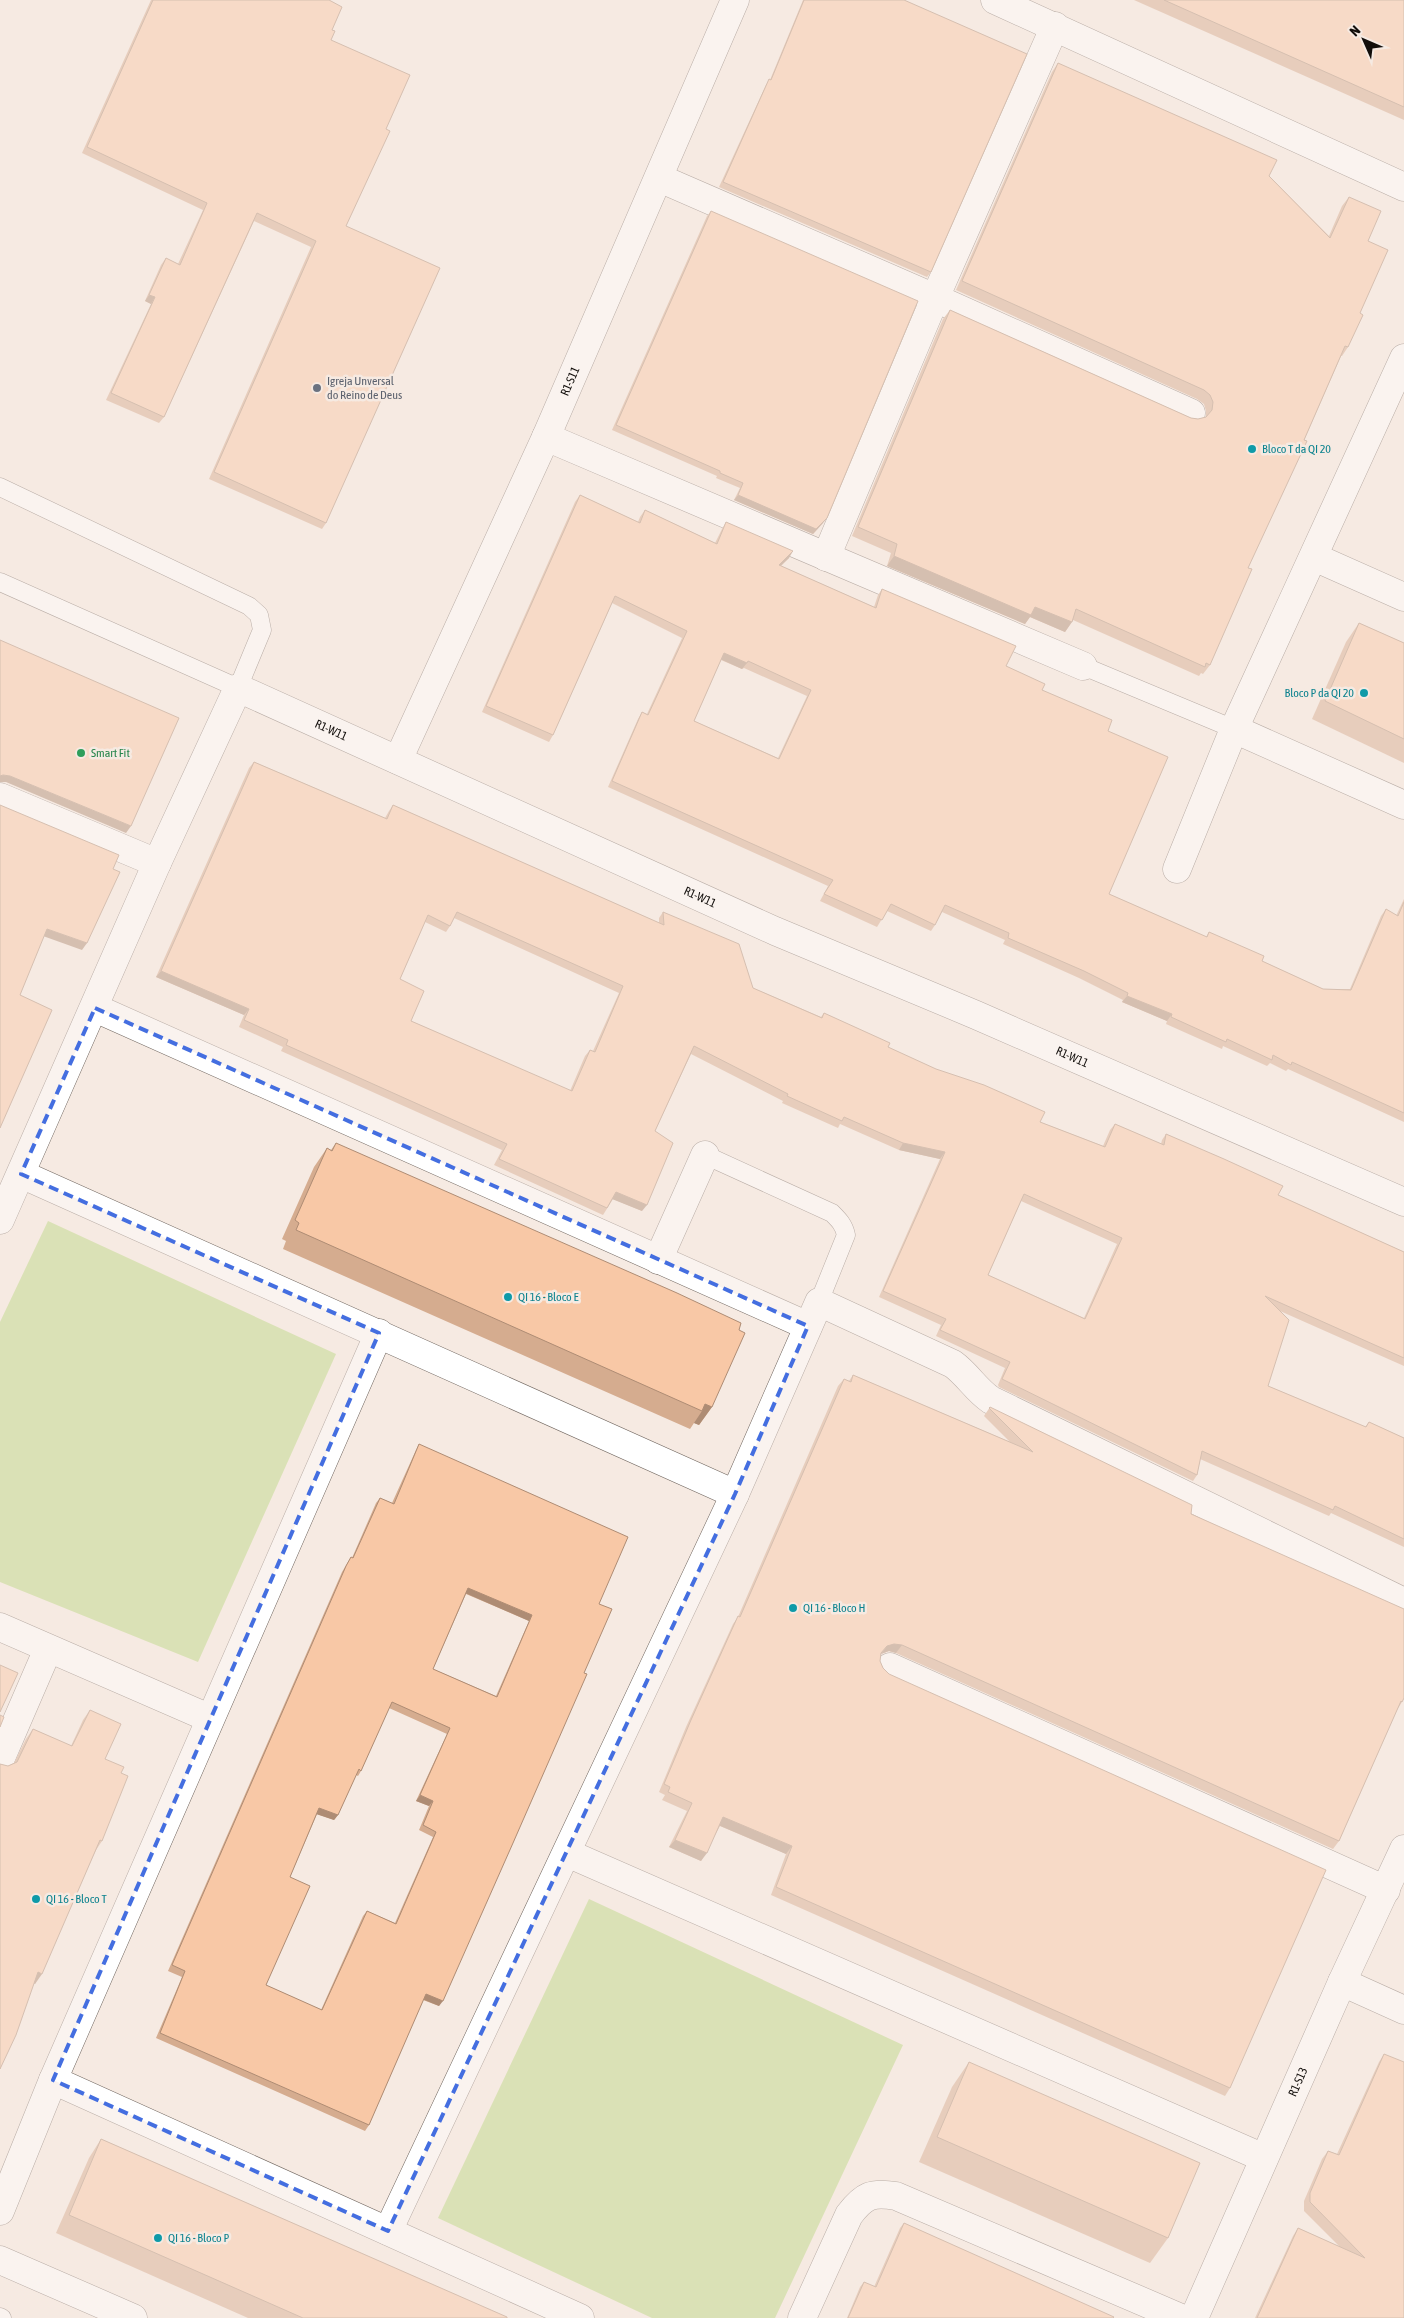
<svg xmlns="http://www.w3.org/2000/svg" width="1404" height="2318" font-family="'Asap Condensed',sans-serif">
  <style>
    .green { fill: #b9d880 }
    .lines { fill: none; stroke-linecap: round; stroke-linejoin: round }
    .service-casing { stroke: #716760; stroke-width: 19 }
    .minor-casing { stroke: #716760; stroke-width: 29 }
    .service { stroke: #fff; stroke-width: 18 }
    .minor { stroke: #fff; stroke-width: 28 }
    .wall { fill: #d5ac8f; fill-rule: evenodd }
    .shaded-wall { fill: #ae8c74 }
    .building { fill: #f8c8a6; stroke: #ae8c74; fill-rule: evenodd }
    .marked { fill: none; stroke: #446ee0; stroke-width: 4; stroke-dasharray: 10 6; stroke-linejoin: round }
    .worship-dot { fill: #6b7280; stroke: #f6eae2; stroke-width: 2 }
    .culture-dot { fill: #0f9aa8; stroke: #f6eae2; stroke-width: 2 }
    .leisure-dot { fill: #2e9e5b; stroke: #f6eae2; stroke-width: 2 }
    .labels { text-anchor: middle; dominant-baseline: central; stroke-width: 5; stroke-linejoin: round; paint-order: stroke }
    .worship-label { font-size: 12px; fill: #5b616d; stroke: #f6eae2; text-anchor: start }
    .street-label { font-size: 12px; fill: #120e0b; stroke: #f6eae2 }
    .culture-label { font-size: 12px; fill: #0d838f; stroke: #f6eae2; text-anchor: start }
    .leisure-label { font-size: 12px; fill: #27864d; stroke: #f6eae2; text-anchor: start }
  </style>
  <rect width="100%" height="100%" fill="#f6eae2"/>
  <g class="green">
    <polygon points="48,1221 336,1354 198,1662 0,1582 0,1322"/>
    <polygon points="589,1899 903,2045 775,2318 652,2318 438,2218"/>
  </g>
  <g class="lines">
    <g class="service-casing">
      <g id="service">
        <polyline points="0,487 249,606 259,615 262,630 238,688 0,582"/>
        <polyline points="1083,666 1234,729"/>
        <path d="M705 1155 832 1213C839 1220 844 1225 846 1235L819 1302"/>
        <polyline points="0,2317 2,2318"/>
      </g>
    </g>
    <g class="minor-casing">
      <g id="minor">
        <polyline points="995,0 1404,187"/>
        <polyline points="659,178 935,298 1191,413"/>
        <polyline points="546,437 1083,666"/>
        <polyline points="826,557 935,298 1055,26"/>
        <polyline points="1314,557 1404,597"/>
        <polyline points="1234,729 1404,805"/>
        <path id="s1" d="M398 760 546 437 735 0"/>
        <polyline points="0,797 157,863"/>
        <polyline points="1177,869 1234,729 1404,358"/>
        <polyline points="95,1008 808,1326"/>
        <polyline points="21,1174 735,1494"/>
        <path id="s2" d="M0 1220 157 863 238 688 775 931 976 1015 1404 1202"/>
        <polyline points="658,1260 705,1155"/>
        <polyline points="0,1627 209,1718"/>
        <polyline points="890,1667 1386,1890"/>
        <polyline points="0,1760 48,1649"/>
        <polyline points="567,1853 1264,2158"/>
        <polyline points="1342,1982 1404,2010"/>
        <polyline points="53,2080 580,2318"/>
        <polyline points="0,2211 53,2080 379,1333"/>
        <path d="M388 2231 735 1494 819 1302 953 1364C968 1375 976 1390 991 1400L1404 1602"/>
        <polyline points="0,2260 133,2318"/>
        <path d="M802 2318 849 2215C864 2195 872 2192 896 2196L1181 2318"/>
        <path id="s3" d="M1194 2318 1342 1982 1404 1849"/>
      </g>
    </g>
    <use href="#service" class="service"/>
    <use href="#minor" class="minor"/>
  </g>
  <g class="wall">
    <polygon points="151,0 329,0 332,30 331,40 386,129 346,226 326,523 322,529 209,479 311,247 254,221 164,417 159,423 106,400 151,304 145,301 161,265 166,258 178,264 203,210 82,153"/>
    <polygon points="803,0 904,0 931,272 927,277 719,187 766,85 770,80"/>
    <polygon points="1134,0 1404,0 1404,120"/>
    <polygon points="1058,63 1269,176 1329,236 1342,206 1349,197 1368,241 1360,313 1348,347 1342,356 1341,356 1248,568 1210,665 1203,674 1201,673 1199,676 1073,620 1065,632 1030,617 1025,624 887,566 891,553 852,536 943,319 950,310 1191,418 1198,419 1206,417 1206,411 1204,404 1197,399 956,290 1052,72"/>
    <polygon points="711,211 823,523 813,534 734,500 740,488 716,478 717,476 612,430 707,216"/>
    <path d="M580 495 638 522 640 517 645 510 715 543 722 529 726 522 789 558 781 566 874 607 878 595 882 589 1006 666 1042 690 1108 731 1109 894 1206 937 1209 932 1262 961 1323 989H1350L1381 916 1386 909 1396 916 1404 899V1122L1288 1069 1286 1071 1270 1063 1267 1066 1223 1046 1222 1049 1166 1024 1167 1021 1122 1002 1123 1000 1079 978 1003 944 1005 940 942 912 935 925 931 931 887 911 877 927 820 901 828 886 608 787 638 719 642 712 647 714 682 638 612 603 553 735 549 742 482 712 575 502ZM721 660 742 669 744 668 807 696 778 758 694 721Z"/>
    <polygon points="1359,623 1404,643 1404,763 1312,719 1346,642"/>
    <path d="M254 762 385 818 389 811 393 805 659 923V918L663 912 753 988 821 1017 824 1013 888 1047 1040 1122 1103 1146 1110 1130 1115 1124 1161 1144 1162 1140 1166 1134 1278 1195 1404 1252V1366L1280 1311 1268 1386 1365 1427 1369 1422 1404 1438V1547L1331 1513 1329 1516 1200 1459 1197 1475 1193 1481 999 1387 998 1385 1005 1368 936 1336 941 1325 879 1297 940 1159 899 1150 840 1124 838 1128 782 1103 783 1101 691 1054 655 1131 642 1211 613 1199 603 1215 494 1165 502 1150 281 1051 283 1047 239 1027 244 1015 156 977 249 768ZM454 918 619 993 593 1051 590 1050 585 1056 570 1091 411 1021 400 979 425 922 446 932 450 926ZM1021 1201 1117 1244 1084 1318 988 1275Z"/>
    <polygon points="336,1143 712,1407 699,1425 694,1423 690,1429 283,1249 286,1241 282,1239 314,1167 327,1148 331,1150"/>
    <polygon points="853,1375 1010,1442 984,1416 990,1407 1191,1514 1402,1702 1397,1710 1339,1841 1333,1849 896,1653 889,1651 881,1654 880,1661 883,1668 1230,2088 1225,2096 771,1895 786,1854 720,1826 701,1861 669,1847 687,1811 662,1800 665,1795 659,1792 686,1727 733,1624 738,1617 838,1386 844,1379 849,1381"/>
    <path d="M419 1444 599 1604 439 2006 423 2000 369 2125 365 2131 156 2038 182 1977 168 1971 342 1572 351 1557 352 1558 376 1503 380 1498 392 1503 416 1450ZM466 1594 529 1621 496 1696 433 1669ZM389 1708 447 1734 416 1801 429 1806 419 1830 433 1837 395 1923 367 1911 363 1916 321 2010 266 1985 290 1877 317 1814 334 1820 338 1815 356 1775 358 1776 361 1771Z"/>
    <polygon points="90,1710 105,1759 121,1773 102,1841 96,1850 35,1984 34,1983 8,1766 14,1763 26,1739 33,1729 71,1746 83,1720"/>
    <polygon points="1384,2054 1404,2318 1255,2318 1293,2236 1298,2228 1340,2247 1304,2211 1304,2201 1322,2159 1328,2151 1337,2154 1379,2062"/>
    <polygon points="969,2062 1168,2238 1150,2263 919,2162 952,2087"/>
    <polygon points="101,2139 507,2318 248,2318 56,2233 89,2158"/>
    <polygon points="904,2223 1113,2318 847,2318 860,2287 864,2282 874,2287 900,2228"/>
  </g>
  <g class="shaded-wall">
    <polygon points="149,295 155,297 151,304 145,301"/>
    <polygon points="738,495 827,518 823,523 813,534 734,500"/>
    <polygon points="793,551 789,558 775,571 779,565"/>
    <polygon points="894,556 1035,607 1072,622 1065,632 1030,617 1025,624 887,566"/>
    <polygon points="724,653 747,663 742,669 720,659"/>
    <polygon points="3,775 10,776 131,826 126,833 6,782 0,782 0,776"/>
    <polygon points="47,929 87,943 82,950 43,936"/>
    <polygon points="161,971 249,1009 244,1015 156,977"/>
    <polygon points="1127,996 1172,1014 1167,1021 1122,1002"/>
    <polygon points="903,1143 945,1152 940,1159 899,1150"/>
    <polygon points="616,1192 647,1205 642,1211 612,1199"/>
    <polygon points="705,1404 712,1407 699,1425 694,1423 702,1411"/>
    <polygon points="468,1588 532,1615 529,1621 465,1593"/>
    <polygon points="894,1644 902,1645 896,1653 889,1651 881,1654 876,1661 887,1646"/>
    <polygon points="420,1795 433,1801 429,1806 416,1801"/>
    <polygon points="319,1808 338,1815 334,1820 316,1814"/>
    <polygon points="723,1817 792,1846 786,1854 718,1825"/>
    <polygon points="675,1840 707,1853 701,1861 669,1847"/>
    <polygon points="38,1972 42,1974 35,1984 31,1982"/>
    <polygon points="426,1994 443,2001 439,2006 422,1999"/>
  </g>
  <g class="building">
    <polygon points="153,0 329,0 342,7 332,30 335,31 331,40 410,75 386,129 390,131 346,226 440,268 326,523 214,472 316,241 257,213 164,417 111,393 155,297 149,295 166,258 180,265 207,203 87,147"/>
    <polygon points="804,0 904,0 1027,54 931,272 723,182 769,79 771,80"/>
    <polygon points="1164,0 1404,0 1404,107"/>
    <polygon points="1058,63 1277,160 1269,176 1330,238 1349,197 1381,211 1368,241 1388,250 1360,313 1363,315 1348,347 1345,346 1304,440 1307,441 1248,568 1252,569 1210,665 1206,663 1205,667 1076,609 1072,622 1035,607 1031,615 894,556 897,544 858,527 950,310 1191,418 1198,419 1206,417 1212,410 1213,402 1210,395 1204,390 962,281"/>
    <polygon points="711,211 918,301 827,518 816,529 738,495 743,483 720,473 720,471 616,425"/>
    <path d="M580 495 640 523 645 510 717 544 726 522 793 551 779 565 876 608 882 589 1016 646 1006 666 1045 684 1042 690 1112 720 1108 731 1168 757 1109 894 1207 937 1209 932 1264 956 1262 961 1323 989 1351 990 1386 909 1398 916 1404 902V1113L1292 1062 1291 1065 1273 1055 1272 1060 1227 1039 1226 1042 1171 1017 1172 1014 1127 996 1128 993 1084 971 1008 938 1009 933 945 905 935 925 891 904 882 920 824 894 833 880 612 781 642 712 648 715 687 631 615 596 553 735 486 706ZM724 653 747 663 748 661 811 690 779 759 694 721Z"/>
    <polygon points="1359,623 1404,643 1404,739 1325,701"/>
    <polygon points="0,640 179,718 131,826 10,776 3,775 0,776"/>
    <path d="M254 762 387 819 393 805 664 925 663 912 739 944 753 988 822 1018 824 1013 890 1043 888 1047 936 1069 984 1085 1045 1112 1040 1122 1105 1147 1115 1124 1164 1145 1166 1134 1224 1159 1283 1186 1278 1195 1404 1252V1358L1265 1296 1289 1320 1268 1386 1366 1427 1369 1422 1404 1438V1539L1335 1506 1333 1510 1202 1451 1197 1475 1004 1380 1002 1379 1010 1362 940 1330 946 1319 883 1291 945 1152 903 1143 844 1117 842 1121 787 1096 788 1094 694 1046 655 1131 673 1143 647 1205 616 1192 607 1208 499 1159 507 1144 286 1045 288 1040 244 1020 249 1009 161 971ZM457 912 623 986 595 1052 590 1050 572 1091 411 1021 424 991 400 979 428 915 450 926ZM1024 1194 1122 1238 1085 1319 988 1275Z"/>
    <polygon points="0,805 119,855 113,869 120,872 87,943 47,929 20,995 52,1010 0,1128"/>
    <polygon points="336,1143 677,1293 741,1323 739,1330 745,1333 712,1407 705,1404 702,1411 296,1230 299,1223 295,1220 327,1148 332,1151"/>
    <polygon points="853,1375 1033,1452 989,1408 990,1407 1192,1505 1191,1514 1404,1609 1404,1698 1402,1702 1401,1701 1339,1841 902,1645 894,1644 887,1646 881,1653 880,1661 883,1668 889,1674 1326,1870 1230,2088 776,1887 792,1846 723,1817 707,1853 675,1840 692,1803 668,1792 670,1787 664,1784 691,1720 738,1616 740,1617 844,1379 851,1382"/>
    <path d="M419 1444 628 1537 599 1604 612 1609 584 1673 587 1674 513 1843 443 2001 426 1994 369 2125 160 2033 185 1971 172 1965 346 1566 351 1557 353 1558 380 1498 394 1504ZM468 1588 532 1615 497 1697 433 1669ZM392 1702 450 1728 420 1795 433 1801 423 1825 436 1832 396 1924 367 1911 322 2010 266 1985 310 1886 290 1877 319 1808 338 1815 359 1769 361 1771Z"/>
    <polygon points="0,1665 18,1673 0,1712"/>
    <polygon points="90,1710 121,1724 105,1759 124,1767 121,1773 128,1776 102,1841 100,1840 42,1974 38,1972 16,2035 0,2069 0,1764 8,1766 17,1762 33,1729 72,1746"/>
    <polygon points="0,1715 4,1717 0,1727"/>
    <polygon points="1384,2054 1404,2062 1404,2318 1257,2318 1298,2228 1365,2258 1310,2202 1310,2193 1328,2151 1339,2155"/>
    <polygon points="969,2062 1200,2163 1168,2238 937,2137"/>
    <polygon points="101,2139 507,2317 507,2318 303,2318 69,2215"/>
    <polygon points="904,2223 1114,2317 1113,2318 848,2318 864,2282 876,2287"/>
  </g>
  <path d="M0 0H1404V2318H0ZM95 1008 808 1326 735 1494 388 2231 53 2080 379 1333 21 1174Z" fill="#f6eae2" fill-opacity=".55" fill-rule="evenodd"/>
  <path class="marked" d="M95 1008 808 1326 735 1494 388 2231 53 2080 379 1333 21 1174Z"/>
  <circle class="worship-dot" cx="317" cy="388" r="5"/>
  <g class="culture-dot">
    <circle cx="1252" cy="449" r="5"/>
    <circle cx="1364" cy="693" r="5"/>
    <circle cx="508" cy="1297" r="5"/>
    <circle cx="793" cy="1608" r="5"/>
    <circle cx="36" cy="1899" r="5"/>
    <circle cx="158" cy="2238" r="5"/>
  </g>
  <circle class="leisure-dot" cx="81" cy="753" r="5"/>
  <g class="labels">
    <g class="worship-label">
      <text x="327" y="381">Igreja Unversal<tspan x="327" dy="14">do Reino de Deus</tspan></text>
    </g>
    <g class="street-label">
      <text stroke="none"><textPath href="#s1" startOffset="416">R1-S11</textPath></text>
      <text stroke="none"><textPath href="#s2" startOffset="685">R1-W11</textPath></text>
      <text stroke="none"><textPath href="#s2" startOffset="1090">R1-W11</textPath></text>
      <text stroke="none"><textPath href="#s2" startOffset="1495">R1-W11</textPath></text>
      <text stroke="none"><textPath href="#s3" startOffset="258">R1-S13</textPath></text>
    </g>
    <g class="culture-label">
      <text x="1262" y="449">Bloco T da QI 20</text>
      <text x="1354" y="693" text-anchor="end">Bloco P da QI 20</text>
      <text x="518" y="1297">QI 16 - Bloco E</text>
      <text x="803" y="1608">QI 16 - Bloco H</text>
      <text x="46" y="1899">QI 16 - Bloco T</text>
      <text x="168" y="2238">QI 16 - Bloco P</text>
    </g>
    <g class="leisure-label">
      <text x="91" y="753">Smart Fit</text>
    </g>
  </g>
  <g transform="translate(1364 40) rotate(315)" stroke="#f6eae2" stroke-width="4" paint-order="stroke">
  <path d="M0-4L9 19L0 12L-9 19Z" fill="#120e0b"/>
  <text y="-8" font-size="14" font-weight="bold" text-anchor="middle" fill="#120e0b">N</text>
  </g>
</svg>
